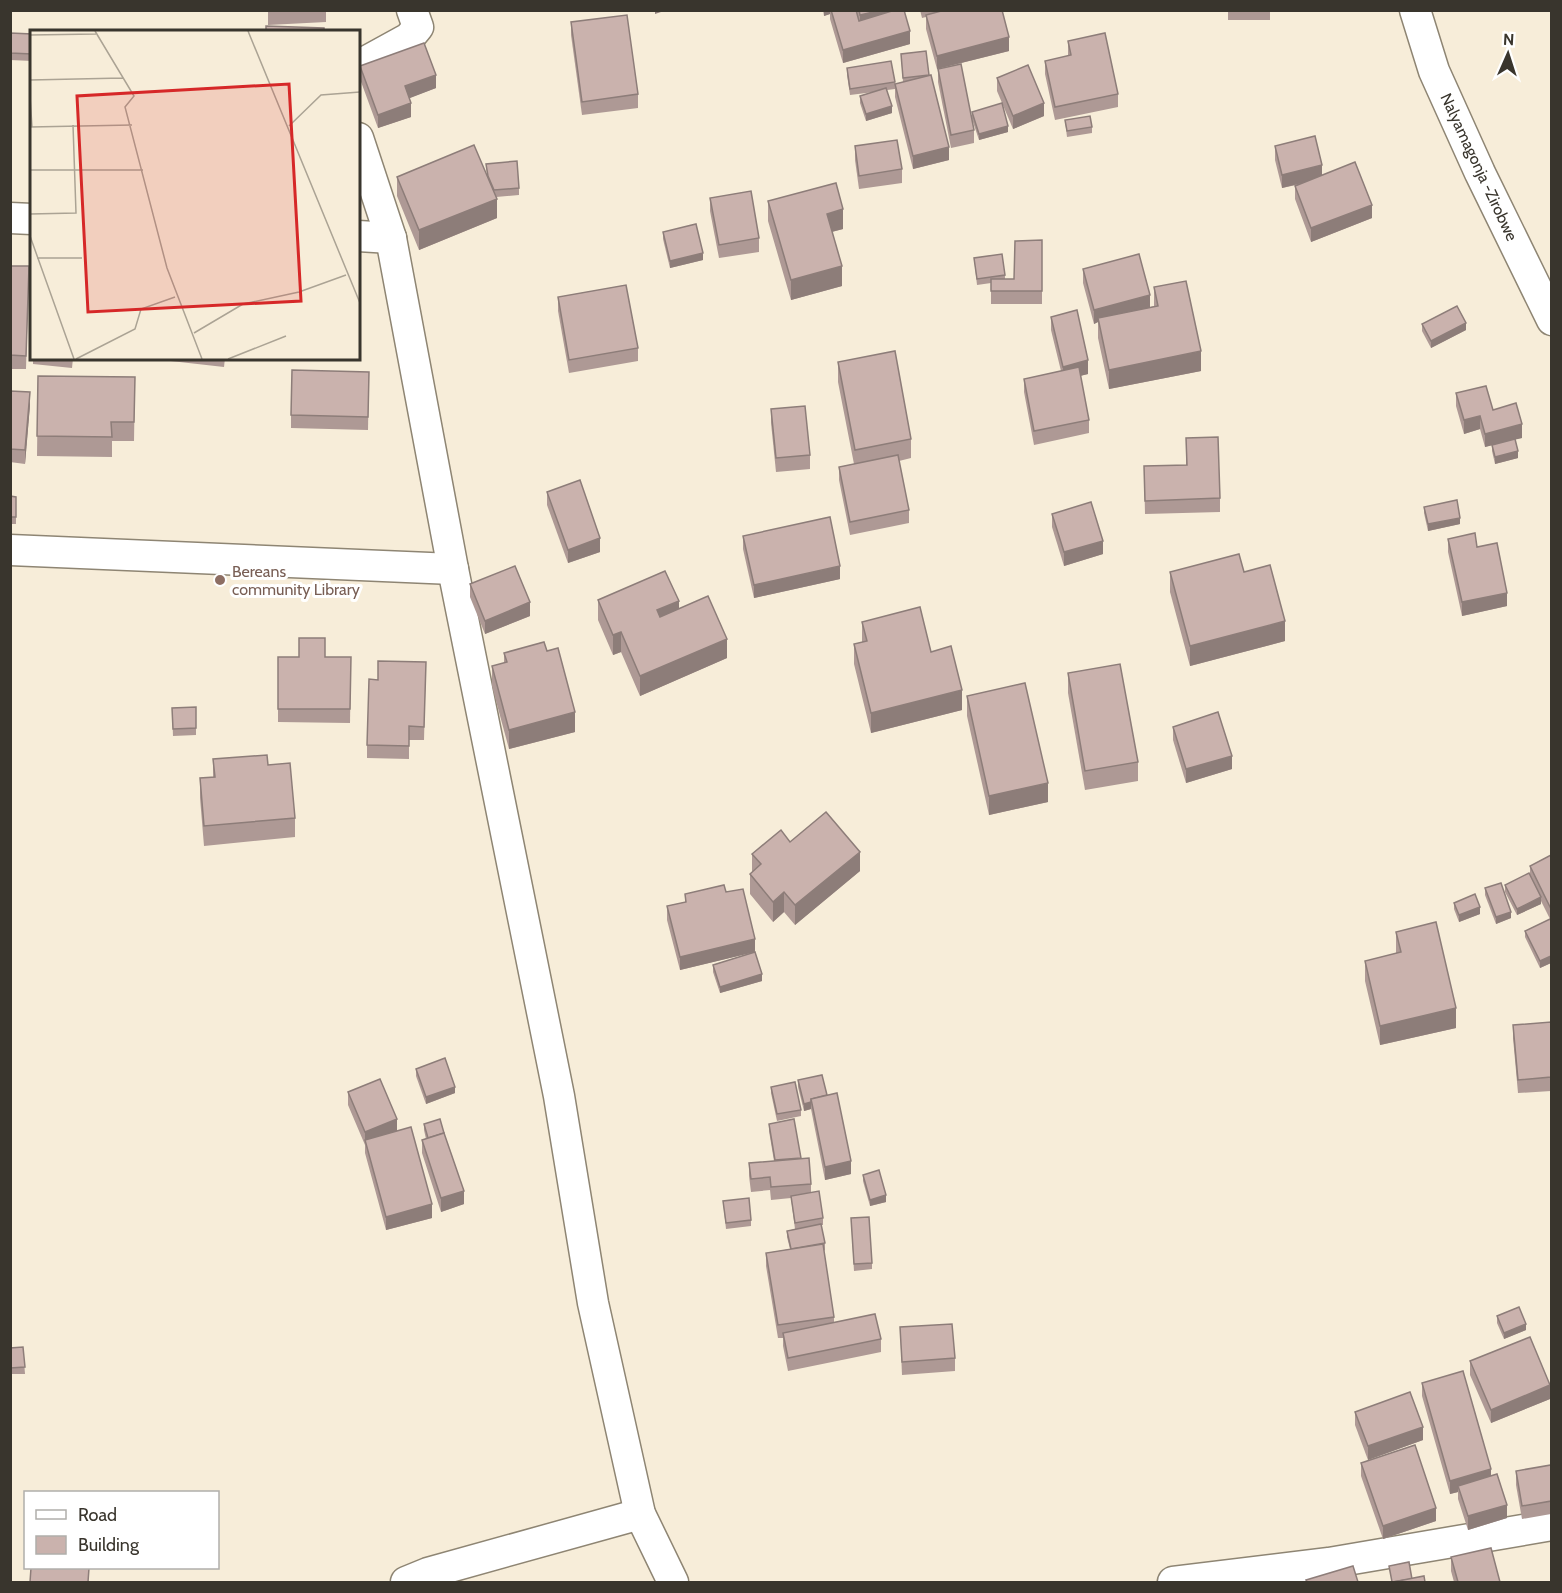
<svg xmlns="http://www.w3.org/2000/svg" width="1562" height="1593" font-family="Cabin,sans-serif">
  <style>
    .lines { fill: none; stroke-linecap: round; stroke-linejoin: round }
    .minor-casing { stroke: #8e8573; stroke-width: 33 }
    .minor { stroke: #fff; stroke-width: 30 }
    .wall { fill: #ae9995 }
    .shaded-wall { fill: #8d7d79 }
    .building { fill: #cab2ad; stroke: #8d7d79; stroke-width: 1.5 }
    .education-dot { fill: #8d6e63; stroke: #fff; stroke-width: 2 }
    .labels { text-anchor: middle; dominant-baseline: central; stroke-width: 6; stroke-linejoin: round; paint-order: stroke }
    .street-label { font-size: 16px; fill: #39352d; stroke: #fff }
    .education-label { font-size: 16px; fill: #785e54; stroke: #fff; text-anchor: start }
    .inset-road { fill: none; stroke: #aba394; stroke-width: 1.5 }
    .view { fill: #d62828; fill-opacity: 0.15; stroke: #d62828; stroke-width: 3 }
    .inset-edge { fill: none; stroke: #39352d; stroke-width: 3 }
  </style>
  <rect width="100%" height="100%" fill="#f7edd9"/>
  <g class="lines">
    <g class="minor-casing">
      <g id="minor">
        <polyline points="1415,10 1434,71 1480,173 1552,320"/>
        <polyline points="358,66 409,38 418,27 412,10"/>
        <polyline points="358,138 391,238 453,569 559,1096 593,1303 640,1514 673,1582"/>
        <polyline points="10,218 32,219"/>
        <polyline points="358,236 391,238"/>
        <polyline points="10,550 453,569"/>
        <polyline points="406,1582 428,1573 640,1514"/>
        <polyline points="1173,1582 1329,1563 1552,1525"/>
      </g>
    </g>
    <use href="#minor" class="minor"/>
  </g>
  <g class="wall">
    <polygon points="268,10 326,10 326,22 268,25"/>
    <polygon points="823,10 904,10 910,44 843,63 830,19 830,14 824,16"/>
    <polygon points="920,10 1002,10 1009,51 937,69 926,29 926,17 922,18"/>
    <rect x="1228" y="10" width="42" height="10"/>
    <polygon points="571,22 638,94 638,108 582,115 571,35"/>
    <polygon points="10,33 32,34 32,61 10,60"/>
    <polygon points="1068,41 1118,94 1118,107 1055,120 1045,74 1045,61 1068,56"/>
    <polygon points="901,54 929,76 949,160 913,169 895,97 895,84 903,82"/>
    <polygon points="360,66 436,88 409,98 411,117 378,128 360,79"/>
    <polygon points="847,68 895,82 895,89 887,90 892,113 866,121 860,103 860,96 874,92 850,95 847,75"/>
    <polygon points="938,69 974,130 974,143 951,148 938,82"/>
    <polygon points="997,78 1044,116 1013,129 997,91"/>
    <polygon points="972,112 1008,132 979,140 972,119"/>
    <polygon points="1065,120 1092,127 1092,133 1067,137"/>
    <polygon points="855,146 902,169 902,183 859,189 855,160"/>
    <polygon points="1275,146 1322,175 1372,218 1311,242 1295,199 1295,186 1296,185 1282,188 1275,160"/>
    <polygon points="486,164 519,188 519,195 496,197 497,218 419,250 397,196 397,177 487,174"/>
    <polygon points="710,198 759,238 759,252 719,258 710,211"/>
    <polygon points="768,201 843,229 832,232 842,286 791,300 768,221"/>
    <polygon points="663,232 703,260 670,268 663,239"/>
    <polygon points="1042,240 1042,304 991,304 991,283 977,285 974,258 1005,275 1005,279 1014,279"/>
    <polygon points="10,266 29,266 26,369 10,369"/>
    <polygon points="1083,269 1150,307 1154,306 1154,287 1201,371 1109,389 1098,338 1098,322 1094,324 1083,283"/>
    <polygon points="558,297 638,348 638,361 569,373 558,311"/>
    <polygon points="1051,317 1088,374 1080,376 1089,420 1089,433 1034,445 1024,392 1024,379 1061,371 1051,330"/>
    <polygon points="1422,324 1466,330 1431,348 1422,331"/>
    <polygon points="33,358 73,358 72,368 33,364"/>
    <polygon points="144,358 225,358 224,367"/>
    <polygon points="838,362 911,439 911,458 899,461 909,510 909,523 850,535 839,480 839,467 854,464 838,382"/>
    <polygon points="369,372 368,430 291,428 291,415"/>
    <polygon points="38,376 135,377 134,441 112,441 112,457 37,456"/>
    <polygon points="10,391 30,405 25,464 10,462"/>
    <polygon points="1456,393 1493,410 1522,438 1515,439 1518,458 1495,464 1492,451 1492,445 1485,447 1480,429 1464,434 1456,406"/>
    <polygon points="771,409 810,455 810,469 776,472 771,423"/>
    <polygon points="1186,438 1220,498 1220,512 1145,514 1144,466 1186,465"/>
    <polygon points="547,492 600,552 568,563 547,505"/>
    <polygon points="10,496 16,497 16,524 10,524"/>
    <polygon points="1424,507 1460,524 1428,531 1424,513"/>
    <polygon points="1052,514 1103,554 1064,566 1052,527"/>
    <polygon points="743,536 840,579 754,598 743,549"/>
    <polygon points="1448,539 1477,547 1507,606 1462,616 1448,552"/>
    <polygon points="1170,572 1285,641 1190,666 1170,592"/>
    <polygon points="470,584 530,616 485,634 470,597"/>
    <polygon points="598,600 679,609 727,658 640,696 621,652 613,655 598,620"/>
    <polygon points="862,622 931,652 962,710 871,733 854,664 854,644 862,642"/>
    <polygon points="504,653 575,732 509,749 492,686 492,666 504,663"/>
    <polygon points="278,657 351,657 350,723 278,722"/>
    <polygon points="426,662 424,740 409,740 409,759 367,758 367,745 378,680"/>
    <polygon points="1068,673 1138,762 1138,781 1085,790 1068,693"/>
    <polygon points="967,696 1048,802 989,815 967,716"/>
    <polygon points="196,707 196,735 173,736 172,708"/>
    <polygon points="1173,727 1232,769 1186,783 1173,740"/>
    <polygon points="213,759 268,765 295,818 295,837 204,846 200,798 200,778 213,777"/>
    <polygon points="790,842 860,871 795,925 784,912 773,922 750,894 750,874 752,872 752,854"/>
    <polygon points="1551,855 1551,963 1540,968 1525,937 1525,931 1550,919 1541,901 1541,904 1517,915 1505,892 1505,885 1530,875 1530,866"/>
    <polygon points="1485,888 1511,918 1496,924 1485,895"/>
    <polygon points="726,892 755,952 762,981 720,993 713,972 713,965 754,952 680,970 667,920 667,906 685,902 685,894"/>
    <polygon points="1454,903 1480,914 1459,922 1454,909"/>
    <polygon points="1396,932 1456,1028 1380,1045 1365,981 1365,961 1396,954"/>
    <polygon points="1551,1022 1551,1091 1518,1093 1513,1038 1513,1025"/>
    <polygon points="416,1069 455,1093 426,1104 416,1076"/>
    <polygon points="798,1080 827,1095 851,1174 825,1180 811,1109 804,1111 798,1087"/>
    <polygon points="771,1087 801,1110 801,1116 777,1121 771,1093"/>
    <polygon points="348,1092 397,1131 432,1218 386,1230 365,1153 365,1145 348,1105"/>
    <polygon points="424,1124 464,1204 441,1212 422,1153 422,1140 426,1139 424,1130"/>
    <polygon points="769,1124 801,1158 811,1184 811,1192 823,1218 823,1225 821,1225 825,1243 825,1250 824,1251 834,1317 834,1323 881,1339 881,1352 788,1371 783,1346 783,1338 778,1338 766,1266 766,1253 790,1249 787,1237 787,1231 795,1229 791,1198 771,1200 770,1190 751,1192 749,1176 749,1163 774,1161 769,1131"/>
    <polygon points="863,1175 886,1202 870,1206 863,1181"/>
    <polygon points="723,1201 751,1220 751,1226 726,1229"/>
    <polygon points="851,1218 872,1263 872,1269 854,1271"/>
    <polygon points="1497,1316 1526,1330 1504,1339 1497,1323"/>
    <polygon points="900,1327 955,1358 955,1371 902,1375"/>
    <polygon points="23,1347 25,1374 10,1374 10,1348"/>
    <polygon points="1470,1361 1550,1399 1491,1423 1470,1375"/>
    <polygon points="1422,1383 1491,1476 1507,1518 1468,1530 1458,1499 1458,1492 1450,1494 1422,1396"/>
    <polygon points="1355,1412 1423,1440 1368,1460 1355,1425"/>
    <polygon points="1361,1463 1436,1521 1383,1539 1361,1476"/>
    <polygon points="1551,1465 1551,1514 1522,1519 1516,1485 1516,1471"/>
    <polygon points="1451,1557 1500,1582 1454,1582 1451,1571"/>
  </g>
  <g class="shaded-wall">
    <polygon points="655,10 667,10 655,14"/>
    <polygon points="824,10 830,10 830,14 824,16"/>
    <polygon points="882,10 899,10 860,28 860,15"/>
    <polygon points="910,31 910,44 843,63 843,50"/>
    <polygon points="1009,37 1009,51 937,69 937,56"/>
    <polygon points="436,75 436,88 405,100 405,86"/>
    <polygon points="411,103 411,117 378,128 378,115"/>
    <polygon points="1044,103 1044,116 1013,129 1013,116"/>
    <polygon points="892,106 892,113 866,121 866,114"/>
    <polygon points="1008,126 1008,132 979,140 979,134"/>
    <polygon points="949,147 949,160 913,169 913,156"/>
    <polygon points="1322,165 1322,178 1282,188 1282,175"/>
    <polygon points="497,199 497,218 419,250 419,230"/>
    <polygon points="1372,205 1372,218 1311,242 1311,228"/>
    <polygon points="843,209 843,229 827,233 827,214"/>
    <polygon points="703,253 703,260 670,268 670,261"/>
    <polygon points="842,266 842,286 791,300 791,280"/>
    <polygon points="1150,295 1150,309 1098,318 1098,322 1094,324 1094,310"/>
    <polygon points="1466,323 1466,330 1431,348 1431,341"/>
    <polygon points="1201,351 1201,371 1109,389 1109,370"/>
    <polygon points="1088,360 1088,374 1063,380 1063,367"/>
    <polygon points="30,392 30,405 25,464 25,450"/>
    <polygon points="1480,416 1480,429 1464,434 1464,420"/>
    <polygon points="1522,424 1522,438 1485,447 1485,434"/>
    <polygon points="1518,451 1518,458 1495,464 1495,457"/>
    <polygon points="1460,518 1460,524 1428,531 1428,524"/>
    <polygon points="600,538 600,552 568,563 568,550"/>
    <polygon points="1103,541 1103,554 1064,566 1064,552"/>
    <polygon points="840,566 840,579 754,598 754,585"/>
    <polygon points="1507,593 1507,606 1462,616 1462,602"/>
    <polygon points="679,601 679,620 657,629 657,610"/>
    <polygon points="530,602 530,616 485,634 485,621"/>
    <polygon points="1285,621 1285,641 1190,666 1190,646"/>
    <polygon points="621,632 621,652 613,655 613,635"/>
    <polygon points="727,639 727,658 640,696 640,676"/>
    <polygon points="962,690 962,710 871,733 871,713"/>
    <polygon points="575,712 575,732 509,749 509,730"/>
    <polygon points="1232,756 1232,769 1186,783 1186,769"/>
    <polygon points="1048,783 1048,802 989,815 989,796"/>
    <polygon points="860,852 860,871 795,925 795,905"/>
    <polygon points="784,892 784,912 773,922 773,902"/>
    <polygon points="1541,897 1541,904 1517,915 1517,909"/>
    <polygon points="1480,907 1480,914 1459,922 1459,915"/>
    <polygon points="1511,912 1511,918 1496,924 1496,917"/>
    <polygon points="755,939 755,952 680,970 680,957"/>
    <polygon points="1551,956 1551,963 1540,968 1540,961"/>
    <polygon points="762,974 762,981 720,993 720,987"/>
    <polygon points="1456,1008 1456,1028 1380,1045 1380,1026"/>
    <polygon points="455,1087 455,1093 426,1104 426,1097"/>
    <polygon points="811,1102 811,1109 804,1111 804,1104"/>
    <polygon points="397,1119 397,1133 365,1140 365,1146 365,1132"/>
    <polygon points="851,1161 851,1174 825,1180 825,1167"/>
    <polygon points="464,1191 464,1204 441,1212 441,1198"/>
    <polygon points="886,1195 886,1202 870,1206 870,1200"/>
    <polygon points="432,1204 432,1218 386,1230 386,1217"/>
    <polygon points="1526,1324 1526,1330 1504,1339 1504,1333"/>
    <polygon points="1550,1385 1550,1399 1491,1423 1491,1410"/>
    <polygon points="1423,1427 1423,1440 1368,1460 1368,1446"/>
    <polygon points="1491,1469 1491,1483 1458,1486 1458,1492 1450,1494 1450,1481"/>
    <polygon points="1507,1505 1507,1518 1468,1530 1468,1516"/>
    <polygon points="1436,1508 1436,1521 1383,1539 1383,1526"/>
  </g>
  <g class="building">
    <polygon points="831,10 856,10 859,21 895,10 904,10 910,31 843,50"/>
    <polygon points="859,10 882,10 860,15"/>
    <polygon points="945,10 1002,10 1009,37 937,56 926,15"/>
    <polygon points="627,15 638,94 582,102 571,22"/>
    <polygon points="266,26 324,28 324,32 266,32"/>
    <polygon points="10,33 32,34 32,54 10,53"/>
    <polygon points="1105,33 1118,94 1055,107 1045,61 1071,55 1068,41"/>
    <polygon points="424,43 436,75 405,86 411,103 378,115 360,66"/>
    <polygon points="926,51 929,75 903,78 901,54"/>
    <polygon points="891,61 895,82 850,89 847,68"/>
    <polygon points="961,64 974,130 951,135 938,69"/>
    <polygon points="1028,65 1044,103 1013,116 997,78"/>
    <polygon points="931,75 949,147 913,156 895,84"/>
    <polygon points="886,88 892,106 866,114 860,96"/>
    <polygon points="1002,103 1008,126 979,134 972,112"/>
    <polygon points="1090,116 1092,127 1067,131 1065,120"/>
    <polygon points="1315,136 1322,165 1282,175 1275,146"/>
    <polygon points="897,140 902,169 859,176 855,146"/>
    <polygon points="474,145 497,199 419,230 397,177"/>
    <polygon points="517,161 519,188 494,190 488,176 486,164"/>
    <polygon points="1355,162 1372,205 1311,228 1295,186"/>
    <polygon points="836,183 843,209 827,214 842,266 791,280 768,201"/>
    <polygon points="751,191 759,238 719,245 710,198"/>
    <polygon points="696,224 703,253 670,261 663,232"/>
    <polygon points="1042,240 1042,291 991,291 991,279 1014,279 1015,241"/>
    <polygon points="1002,254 1005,275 977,279 974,258"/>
    <polygon points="1139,254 1150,295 1094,310 1083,269"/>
    <polygon points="10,266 29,266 26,356 10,355"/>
    <polygon points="1186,281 1201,351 1109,370 1098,318 1158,306 1154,287"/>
    <polygon points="626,285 638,348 569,360 558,297"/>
    <polygon points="1457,306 1466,323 1431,341 1422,324"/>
    <polygon points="1077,310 1088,360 1063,367 1051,317"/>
    <polygon points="895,351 911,439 855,450 838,362"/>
    <polygon points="1079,367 1089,420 1034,431 1024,379"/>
    <polygon points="292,370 369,372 368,417 291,415"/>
    <polygon points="38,376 135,377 134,422 111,422 112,437 37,436"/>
    <polygon points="1486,386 1493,410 1516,403 1522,424 1485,434 1480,416 1464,420 1456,393"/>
    <polygon points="10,391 30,392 25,450 10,449"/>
    <polygon points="805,406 810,455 776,458 771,409"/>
    <polygon points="1218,437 1220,498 1145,501 1144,466 1187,465 1186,438"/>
    <polygon points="1515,439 1518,451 1495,457 1492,445"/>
    <polygon points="898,455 909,510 850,522 839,467"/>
    <polygon points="580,480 600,538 568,550 547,492"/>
    <polygon points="10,496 16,497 16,517 10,517"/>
    <polygon points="1457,500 1460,518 1428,524 1424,507"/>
    <polygon points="1091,502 1103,541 1064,552 1052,514"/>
    <polygon points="830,517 840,566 754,585 743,536"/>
    <polygon points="1475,533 1477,547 1497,543 1507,593 1462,602 1448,539"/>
    <polygon points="1239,554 1244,572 1270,565 1285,621 1190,646 1170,572"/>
    <polygon points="515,566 530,602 485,621 470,584"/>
    <polygon points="665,571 679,601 657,610 660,617 708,596 727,639 640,676 621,632 613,635 598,600"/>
    <polygon points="920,607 931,652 951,646 962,690 871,713 854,644 867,641 862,622"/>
    <polygon points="299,638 325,638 325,657 351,657 350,709 278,709 278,657 299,657"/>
    <polygon points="544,642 547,651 558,648 575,712 509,730 492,666 507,662 504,653"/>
    <polygon points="378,661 426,662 424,727 409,726 409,746 367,745 369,679 378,680"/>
    <polygon points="1120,664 1138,762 1085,771 1068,673"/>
    <polygon points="1025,683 1048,783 989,796 967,696"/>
    <polygon points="196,707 196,728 173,729 172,708"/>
    <polygon points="1218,712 1232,756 1186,769 1173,727"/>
    <polygon points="267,755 268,765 290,763 295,818 204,826 200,778 215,777 213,759"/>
    <polygon points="826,812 860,852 795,905 784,892 773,902 750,874 761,864 752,854 781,830 790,842"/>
    <polygon points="1551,855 1551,909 1530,866"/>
    <polygon points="1529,873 1541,897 1517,909 1505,885"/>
    <polygon points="1501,883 1511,912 1496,917 1485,888"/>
    <polygon points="724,885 726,892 743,889 755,939 680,957 667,906 686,902 685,894"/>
    <polygon points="1475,894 1480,907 1459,915 1454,903"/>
    <polygon points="1550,919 1551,921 1551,956 1540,961 1525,931"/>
    <polygon points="1436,922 1456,1008 1380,1026 1365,961 1401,952 1396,932"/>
    <polygon points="755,952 762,974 720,987 713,965"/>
    <polygon points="1551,1022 1551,1077 1518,1080 1513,1025"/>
    <polygon points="445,1058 455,1087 426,1097 416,1069"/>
    <polygon points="822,1075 827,1095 811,1099 811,1102 804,1104 798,1080"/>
    <polygon points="380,1079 397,1119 365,1132 348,1092"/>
    <polygon points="795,1082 801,1110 777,1114 771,1087"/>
    <polygon points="837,1093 851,1161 825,1167 811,1099"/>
    <polygon points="440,1119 444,1133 428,1138 424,1124"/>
    <polygon points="794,1119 801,1158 775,1160 769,1124"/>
    <polygon points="411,1127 432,1204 386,1217 365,1140"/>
    <polygon points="444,1133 464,1191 441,1198 422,1140"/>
    <polygon points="809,1158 811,1184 771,1187 770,1177 751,1179 749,1163"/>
    <polygon points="879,1170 886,1195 870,1200 863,1175"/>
    <polygon points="819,1191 823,1218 795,1223 791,1196"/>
    <polygon points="749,1198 751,1220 726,1223 723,1201"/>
    <polygon points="869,1217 872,1263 854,1264 851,1218"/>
    <polygon points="821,1224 825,1243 791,1249 787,1231"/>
    <polygon points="823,1244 834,1317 778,1325 766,1253"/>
    <polygon points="1519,1307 1526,1324 1504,1333 1497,1316"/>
    <polygon points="875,1314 881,1339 788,1358 783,1333"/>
    <polygon points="952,1324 955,1358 902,1362 900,1327"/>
    <polygon points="1530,1337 1550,1385 1491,1410 1470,1361"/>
    <polygon points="23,1347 25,1367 10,1368 10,1348"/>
    <polygon points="1463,1371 1491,1469 1450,1481 1422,1383"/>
    <polygon points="1410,1392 1423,1427 1368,1446 1355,1412"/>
    <polygon points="1415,1445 1436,1508 1383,1526 1361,1463"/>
    <polygon points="1551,1465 1551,1501 1522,1506 1516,1471"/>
    <polygon points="1497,1474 1507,1505 1468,1516 1458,1486"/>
    <polygon points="1491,1548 1500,1582 1458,1582 1451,1557"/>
    <polygon points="1409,1562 1412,1579 1392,1582 1389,1566"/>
    <polygon points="1353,1566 1358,1582 1307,1582 1306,1580"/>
    <polygon points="31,1568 89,1568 88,1582 30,1582"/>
    <polygon points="1424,1576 1425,1582 1393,1582"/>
  </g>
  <circle class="education-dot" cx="220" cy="580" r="6"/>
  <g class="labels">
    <g class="street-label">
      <text transform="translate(1479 167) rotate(65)">Nalyamagonja -Zirobwe</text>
    </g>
    <g class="education-label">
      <text x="232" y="571">Bereans<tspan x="232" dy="18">community Library</tspan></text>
    </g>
  </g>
  <g transform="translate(30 30)">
    <rect width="330" height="330" fill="#f7edd9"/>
    <path class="inset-road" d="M65 1 104 66 95 77 137 238 172 329M218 1 330 273M0 5 66 4M0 50 93 48M0 67 2 97M259 96 291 65 330 62M0 97 102 95M0 140H113M0 184 46 183 43 95M0 206 44 329M7 228H52M164 303 213 274 269 262 316 245M46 329 105 299 111 279 145 267M198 329 256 306"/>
    <path class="view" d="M259 54 271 271 58 282 47 66Z"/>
    <rect width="330" height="330" class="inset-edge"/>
  </g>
  <rect width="1562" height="1593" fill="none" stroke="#39352d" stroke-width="24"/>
  <rect x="24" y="1491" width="195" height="78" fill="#ffffff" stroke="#b0aeab" stroke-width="1.5"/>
  <rect x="36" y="1510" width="30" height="9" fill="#ffffff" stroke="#b0aeab" stroke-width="1.5"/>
  <text x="78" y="1521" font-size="18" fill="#39352d">Road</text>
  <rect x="36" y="1536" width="30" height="18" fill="#cab2ad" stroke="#b0aeab" stroke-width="1.5"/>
  <text x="78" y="1551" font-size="18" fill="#39352d">Building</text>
  <g transform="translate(1508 54) rotate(3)" stroke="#ffffff" stroke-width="4.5" paint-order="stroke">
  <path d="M0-4.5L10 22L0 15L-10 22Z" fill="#39352d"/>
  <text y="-9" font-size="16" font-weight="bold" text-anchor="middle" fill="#39352d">N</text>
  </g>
</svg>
